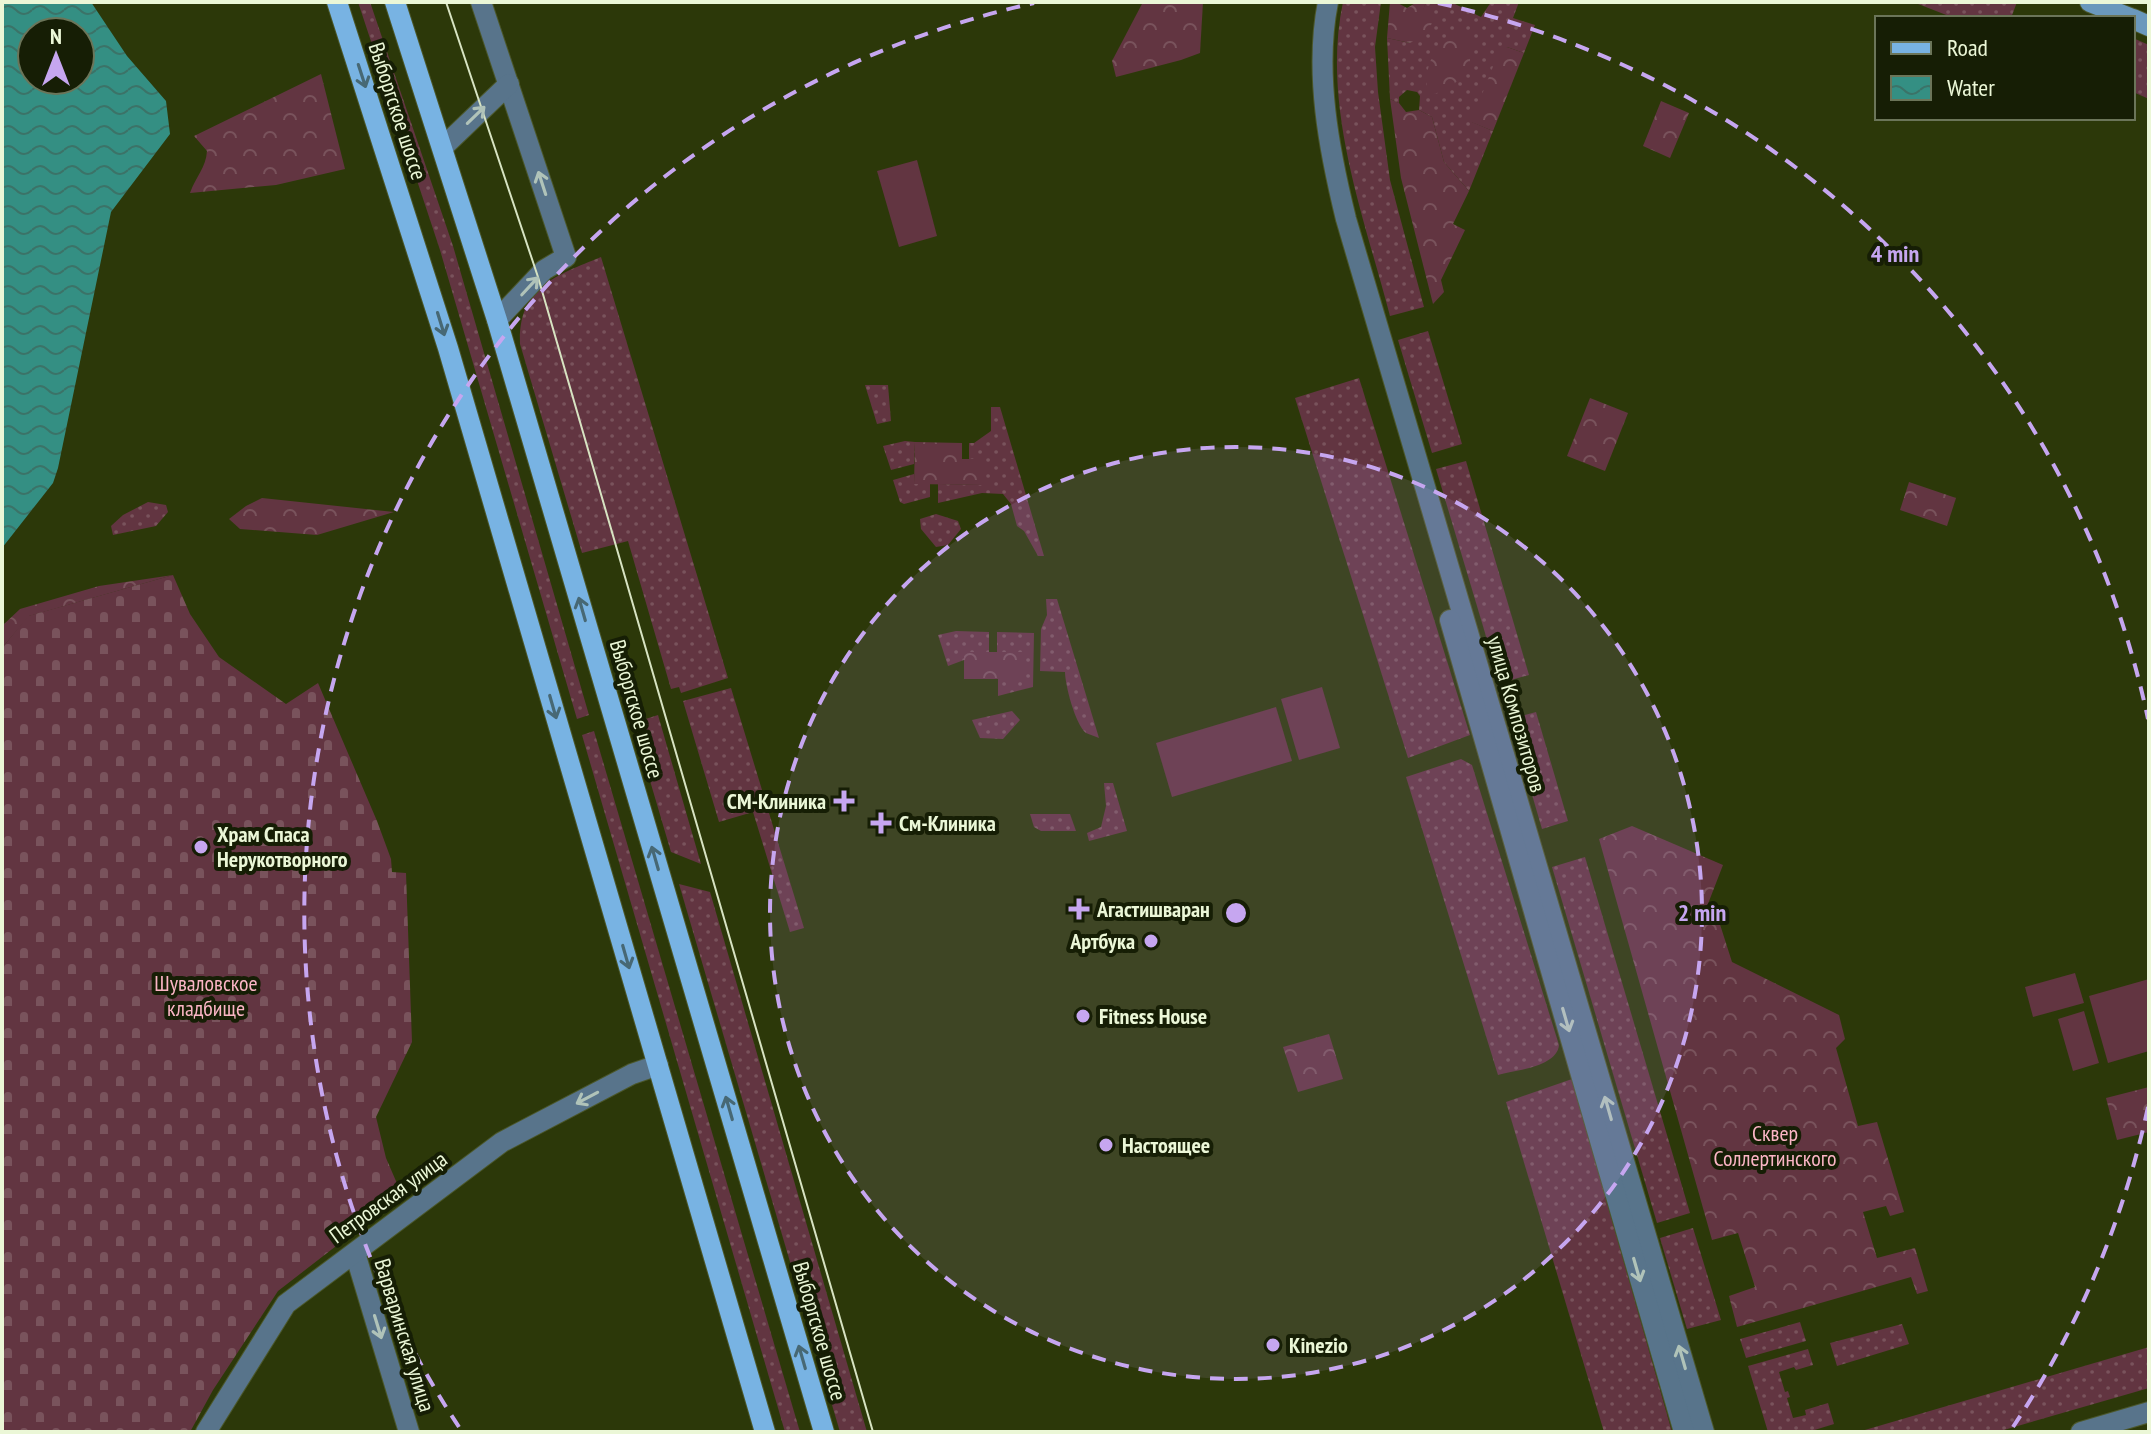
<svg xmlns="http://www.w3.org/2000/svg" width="2151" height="1434" font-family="'PT Sans Narrow',sans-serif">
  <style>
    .grass { fill: url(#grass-dots) }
    .forest { fill: url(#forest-crowns) }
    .cemetery { fill: url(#cemetery-stones) }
    .pitch { fill: #623541 }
    .water { fill: url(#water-waves); fill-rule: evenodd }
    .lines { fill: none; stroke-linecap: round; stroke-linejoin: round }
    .minor-casing { stroke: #4b572a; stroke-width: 22 }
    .tertiary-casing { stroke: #4b572a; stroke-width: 22 }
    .secondary-casing { stroke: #4b572a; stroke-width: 22 }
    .primary-casing { stroke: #4b572a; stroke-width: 22 }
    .minor { stroke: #58748b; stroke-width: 20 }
    .tertiary { stroke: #58748b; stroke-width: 20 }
    .secondary { stroke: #6a98bc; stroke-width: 20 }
    .primary { stroke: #78b3e3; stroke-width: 20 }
    .tram { stroke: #d7e3c2; stroke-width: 2 }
    .oneway { stroke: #476874 }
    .oneway2 { stroke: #b0c3b9 }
    .ring { fill: none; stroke: #c6a6f0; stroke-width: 4; stroke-dasharray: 14 10 }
    .poi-dot { fill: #c6a6f0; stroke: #161e05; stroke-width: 3 }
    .labels { text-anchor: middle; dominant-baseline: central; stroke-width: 8; stroke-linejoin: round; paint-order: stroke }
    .street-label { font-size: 22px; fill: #ebf7d7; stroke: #161e05 }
    .poi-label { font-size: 22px; font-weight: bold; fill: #ebf7d7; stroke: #161e05; text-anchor: start }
    .park-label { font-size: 22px; fill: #fbb5c5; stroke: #161e05 }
    .centre { fill: #c6a6f0; stroke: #161e05; stroke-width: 4 }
    .ring-label { font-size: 24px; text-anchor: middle; font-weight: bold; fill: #c6a6f0; stroke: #161e05; stroke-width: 8; stroke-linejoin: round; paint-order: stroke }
  </style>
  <defs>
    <pattern id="grass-dots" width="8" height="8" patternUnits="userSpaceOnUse" patternTransform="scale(2)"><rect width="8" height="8" fill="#623541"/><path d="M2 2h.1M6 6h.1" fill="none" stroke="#79535c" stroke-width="1.8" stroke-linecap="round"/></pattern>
    <pattern id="forest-crowns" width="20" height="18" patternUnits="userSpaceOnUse" patternTransform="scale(2)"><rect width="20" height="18" fill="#623541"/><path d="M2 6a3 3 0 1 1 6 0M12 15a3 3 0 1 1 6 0" fill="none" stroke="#79535c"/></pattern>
    <pattern id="cemetery-stones" width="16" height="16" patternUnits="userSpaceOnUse" patternTransform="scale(2)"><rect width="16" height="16" fill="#623541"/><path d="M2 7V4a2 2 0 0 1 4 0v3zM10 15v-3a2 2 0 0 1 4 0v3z" fill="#79535c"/></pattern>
    <pattern id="water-waves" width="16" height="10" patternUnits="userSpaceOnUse" patternTransform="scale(2)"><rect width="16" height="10" fill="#348f83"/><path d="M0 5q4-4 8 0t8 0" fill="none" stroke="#3b7368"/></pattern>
  </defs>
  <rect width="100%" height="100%" fill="#2c3809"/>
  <g class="grass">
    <polygon points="358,2 370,2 453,246 589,715 577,719 440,250"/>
    <path d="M1343 2H1381L1375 47 1378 92 1390 180 1424 307 1390 316C1364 216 1321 106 1343 2Z"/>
    <polygon points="1426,2 1451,2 1481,17 1491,2 1519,2 1513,18 1535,25 1524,53 1507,47 1472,122 1493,131 1469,191 1444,162 1432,117 1419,110 1420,96 1417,92 1407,90 1399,97 1399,103 1390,99 1387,38 1410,43"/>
    <polygon points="1913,2 2017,2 2011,18 1954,18"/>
    <polygon points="2133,38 2149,45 2149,99 2133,92"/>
    <path d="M601 257 728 678 681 693 679 687 671 689 628 541 582 553 520 344C518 287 555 276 601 257Z"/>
    <polygon points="1428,331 1462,444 1432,453 1398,340"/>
    <polygon points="1359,378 1470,735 1408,758 1295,398"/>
    <polygon points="865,385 888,385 891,421 877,424"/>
    <polygon points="991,407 1000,407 1044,556 1038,556 1024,531 1017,526 1011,504 1003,494 982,493 938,503 938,484 982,485 982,459 969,459 969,443 974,443 991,431"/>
    <polygon points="905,441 915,442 914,464 891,470 883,446"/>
    <polygon points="1466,461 1529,675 1500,683 1436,469"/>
    <polygon points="914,474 914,484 930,484 930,497 904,504 900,502 893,480"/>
    <polygon points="148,502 166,505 168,512 156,526 113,535 111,526 123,515"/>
    <polygon points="936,514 958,521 961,529 948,545 936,547 921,529 920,519"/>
    <path d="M1046 599H1057L1099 738C1095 736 1090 735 1086 733 1075 724 1065 684 1065 672L1040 671 1041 629 1047 615Z"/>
    <polygon points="956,631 989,632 989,652 965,653 964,660 948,666 938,635"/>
    <polygon points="997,632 1034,633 1033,687 998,696 998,679 1022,679 1022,652 997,652"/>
    <polygon points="731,688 804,928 790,932 753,812 719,822 683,701"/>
    <polygon points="1012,711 1020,720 1003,739 980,738 972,720"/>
    <polygon points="1536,712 1568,821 1542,829 1510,719"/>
    <polygon points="658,715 701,864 671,852 633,723"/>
    <polygon points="594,731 800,1432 785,1432 582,735"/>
    <path d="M1461 759 1472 765 1559 1045C1557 1067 1516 1070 1498 1075L1406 777Z"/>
    <polygon points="1104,783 1113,783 1127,831 1089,841 1087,833 1101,827 1106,806"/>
    <polygon points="1030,814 1070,814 1076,831 1041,831 1034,827"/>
    <polygon points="1585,857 1690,1213 1657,1223 1552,867"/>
    <polygon points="679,884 710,892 867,1432 840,1432"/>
    <polygon points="1572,1079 1672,1432 1604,1432 1506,1102"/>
    <polygon points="1693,1228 1721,1320 1687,1329 1660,1238"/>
    <polygon points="1800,1322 1806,1341 1746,1358 1740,1339"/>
    <polygon points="1902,1324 1909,1344 1837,1366 1830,1343"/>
    <polygon points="2149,1347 2149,1388 1997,1432 1858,1432"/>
    <polygon points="1808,1349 1813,1365 1796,1370 1794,1367 1779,1372 1785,1392 1788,1391 1790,1397 1787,1398 1793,1418 1806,1415 1805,1410 1828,1403 1834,1424 1808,1432 1768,1432 1748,1366"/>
  </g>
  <g class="forest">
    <polygon points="1143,2 1203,2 1200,53 1181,60 1116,77 1112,61"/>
    <polygon points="1390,2 1396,2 1407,8 1417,2 1426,2 1423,11 1435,16 1427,34 1410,43 1387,38"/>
    <path d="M1462 30 1470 36C1473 68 1465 81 1435 94L1427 88C1424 63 1438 39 1462 30Z"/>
    <polygon points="1507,47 1524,53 1493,131 1471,122 1500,49"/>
    <path d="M321 74 345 169 276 185 190 193C196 176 206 168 207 151L194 136Z"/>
    <polygon points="1390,99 1399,103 1406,112 1419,110 1432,117 1444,162 1469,191 1453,224 1465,230 1441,280 1444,292 1433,304 1401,178"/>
    <polygon points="1661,101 1689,113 1670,158 1643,146"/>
    <polygon points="1590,398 1628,413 1605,471 1567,456"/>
    <polygon points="915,442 962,443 962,459 983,459 982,485 914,484"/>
    <polygon points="1909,482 1956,498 1947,526 1900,510"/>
    <polygon points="262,498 394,512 317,535 240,529 229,519 246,506"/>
    <polygon points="173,575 29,616 2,648 2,626 20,609 99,586"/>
    <rect x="964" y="652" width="58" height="27"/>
    <polygon points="1632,826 1723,865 1706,909 1717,915 1732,962 1839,1015 1845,1039 1836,1048 1858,1126 1877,1122 1904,1212 1890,1216 1886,1206 1863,1212 1877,1258 1915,1248 1928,1291 1917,1294 1911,1277 1737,1327 1729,1296 1755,1287 1738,1233 1712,1240 1599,839"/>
    <polygon points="1329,1034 1343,1079 1298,1092 1283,1047"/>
    <polygon points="2149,1087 2149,1132 2117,1140 2106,1098"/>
  </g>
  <polygon class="cemetery" points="173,575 190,614 219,657 286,704 318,683 377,821 391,859 392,872 406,873 412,1042 376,1117 386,1158 402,1195 278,1291 213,1390 190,1432 2,1432 2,648 28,616"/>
  <g class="pitch">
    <polygon points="917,160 937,236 899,247 877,171"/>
    <polygon points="1322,687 1340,748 1299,760 1281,699"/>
    <polygon points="1276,707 1292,761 1172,797 1156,743"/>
    <polygon points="2075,973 2084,1003 2033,1017 2025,987"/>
    <polygon points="2149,979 2149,1051 2108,1063 2089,996"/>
    <polygon points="2084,1011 2099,1063 2073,1071 2058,1019"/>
  </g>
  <path class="water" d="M2 2H91L127 56 166 101 170 134 111 212 58 468 53 483 2 548ZM32 32H80V80H32Z"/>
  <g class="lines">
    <g class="minor-casing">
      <g id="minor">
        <polyline points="481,2 566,257 544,270 497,320"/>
        <polyline points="443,147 509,84"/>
        <polyline points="355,1253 409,1432"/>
        <polyline points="206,1432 286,1304 502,1142 632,1074 658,1065"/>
      </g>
    </g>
    <g class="tertiary-casing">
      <g id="tertiary">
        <path d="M1328 2C1314 72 1329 150 1346 219L1704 1432"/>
        <polyline points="1450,620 1684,1432"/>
        <polyline points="2081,1432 2149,1412"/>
      </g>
    </g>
    <g class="secondary-casing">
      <g id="secondary">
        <polyline points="2090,2 2130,18"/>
        <polyline points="2133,19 2149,26"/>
      </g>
    </g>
    <g class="primary-casing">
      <g id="primary">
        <polyline points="337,2 448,348 765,1432"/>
        <polyline points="395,2 497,320 824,1432"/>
      </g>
    </g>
    <use href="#minor" class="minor"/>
    <use href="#tertiary" class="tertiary"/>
    <use href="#secondary" class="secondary"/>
    <use href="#primary" class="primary"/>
    <polyline class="tram" points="446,2 538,277 873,1432"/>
  </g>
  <defs><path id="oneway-shaft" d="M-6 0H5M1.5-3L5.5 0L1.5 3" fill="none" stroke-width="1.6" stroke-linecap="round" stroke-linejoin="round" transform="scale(2)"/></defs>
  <g class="oneway">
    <use href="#oneway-shaft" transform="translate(362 76) rotate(72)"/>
    <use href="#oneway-shaft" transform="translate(441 324) rotate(73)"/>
    <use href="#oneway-shaft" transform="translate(582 609) rotate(-106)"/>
    <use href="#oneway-shaft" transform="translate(553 707) rotate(74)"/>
    <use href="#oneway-shaft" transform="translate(655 858) rotate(-106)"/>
    <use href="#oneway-shaft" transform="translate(626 957) rotate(74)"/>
    <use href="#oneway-shaft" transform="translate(729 1108) rotate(-106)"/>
    <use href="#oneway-shaft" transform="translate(802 1357) rotate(-106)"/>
  </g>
  <g class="oneway2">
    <use href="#oneway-shaft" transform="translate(476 115) rotate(-44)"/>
    <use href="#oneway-shaft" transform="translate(542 183) rotate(-108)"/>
    <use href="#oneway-shaft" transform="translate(530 286) rotate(-47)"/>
    <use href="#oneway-shaft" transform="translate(1566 1020) rotate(74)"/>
    <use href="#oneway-shaft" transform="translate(587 1098) rotate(152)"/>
    <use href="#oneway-shaft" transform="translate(1608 1108) rotate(-106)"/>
    <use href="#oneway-shaft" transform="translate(1637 1270) rotate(74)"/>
    <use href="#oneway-shaft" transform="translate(378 1327) rotate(73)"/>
    <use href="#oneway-shaft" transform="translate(1682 1357) rotate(-106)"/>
  </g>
  <circle cx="1236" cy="913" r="466" fill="#c6a6f0" fill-opacity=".12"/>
  <g class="ring">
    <circle cx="1236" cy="913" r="466"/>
    <path d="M2148 1107A932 932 0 0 1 2013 1427M459 1427A932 932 0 0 1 1034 3M1438 3A932 932 0 0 1 2148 719"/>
  </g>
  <g class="poi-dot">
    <path d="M840 789h8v8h8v8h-8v8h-8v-8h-8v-8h8z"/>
    <path d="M877 811h8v8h8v8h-8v8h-8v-8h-8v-8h8z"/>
    <circle cx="201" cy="847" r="8"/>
    <path d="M1075 897h8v8h8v8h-8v8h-8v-8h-8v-8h8z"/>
    <circle cx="1151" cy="941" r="8"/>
    <circle cx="1083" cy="1016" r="8"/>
    <circle cx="1106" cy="1145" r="8"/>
    <circle cx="1273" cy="1345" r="8"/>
  </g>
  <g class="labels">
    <g class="street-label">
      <text transform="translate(398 111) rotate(72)">Выборгское шоссе</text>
      <text transform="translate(637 709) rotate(74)">Выборгское шоссе</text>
      <text transform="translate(1517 714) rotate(74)">улица Композиторов</text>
      <text transform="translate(388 1197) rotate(-36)">Петровская улица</text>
      <text transform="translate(820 1331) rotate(74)">Выборгское шоссе</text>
      <text transform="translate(405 1335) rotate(73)">Варваринская улица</text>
    </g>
    <g class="poi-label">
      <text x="826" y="801" text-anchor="end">СМ-Клиника</text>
      <text x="899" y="823">См-Клиника</text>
      <text x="217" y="834">Храм Спаса<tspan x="217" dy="25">Нерукотворного</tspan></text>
      <text x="1097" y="909">Агастишваран</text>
      <text x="1135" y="941" text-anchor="end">Артбука</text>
      <text x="1099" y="1016">Fitness House</text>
      <text x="1122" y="1145">Настоящее</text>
      <text x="1289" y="1345">Kinezio</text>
    </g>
    <g class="park-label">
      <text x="206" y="983">Шуваловское<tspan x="206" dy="25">кладбище</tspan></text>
      <text x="1775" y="1133">Сквер<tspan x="1775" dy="25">Соллертинского</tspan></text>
    </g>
  </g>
  <circle cx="1236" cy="913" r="12" class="centre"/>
  <g class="ring-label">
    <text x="1895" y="262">4 min</text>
    <text x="1702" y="921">2 min</text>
  </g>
  <rect width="2151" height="1434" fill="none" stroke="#ebf7d7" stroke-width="8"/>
  <rect x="1875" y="16" width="260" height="104" fill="#161e05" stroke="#6b7559" stroke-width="2"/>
  <rect x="1891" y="42" width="40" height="12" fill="#78b3e3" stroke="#6b7559" stroke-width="2"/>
  <text x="1947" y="56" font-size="24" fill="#ebf7d7">Road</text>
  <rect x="1891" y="76" width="40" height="24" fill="url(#water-waves)" stroke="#6b7559" stroke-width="2"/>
  <text x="1947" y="96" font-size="24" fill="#ebf7d7">Water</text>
  <g transform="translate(56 56)"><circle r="38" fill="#161e05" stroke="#6b7559" stroke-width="2"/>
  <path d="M0-6L14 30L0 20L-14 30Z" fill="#c6a6f0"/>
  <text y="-12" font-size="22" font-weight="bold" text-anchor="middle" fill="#ebf7d7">N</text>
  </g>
</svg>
